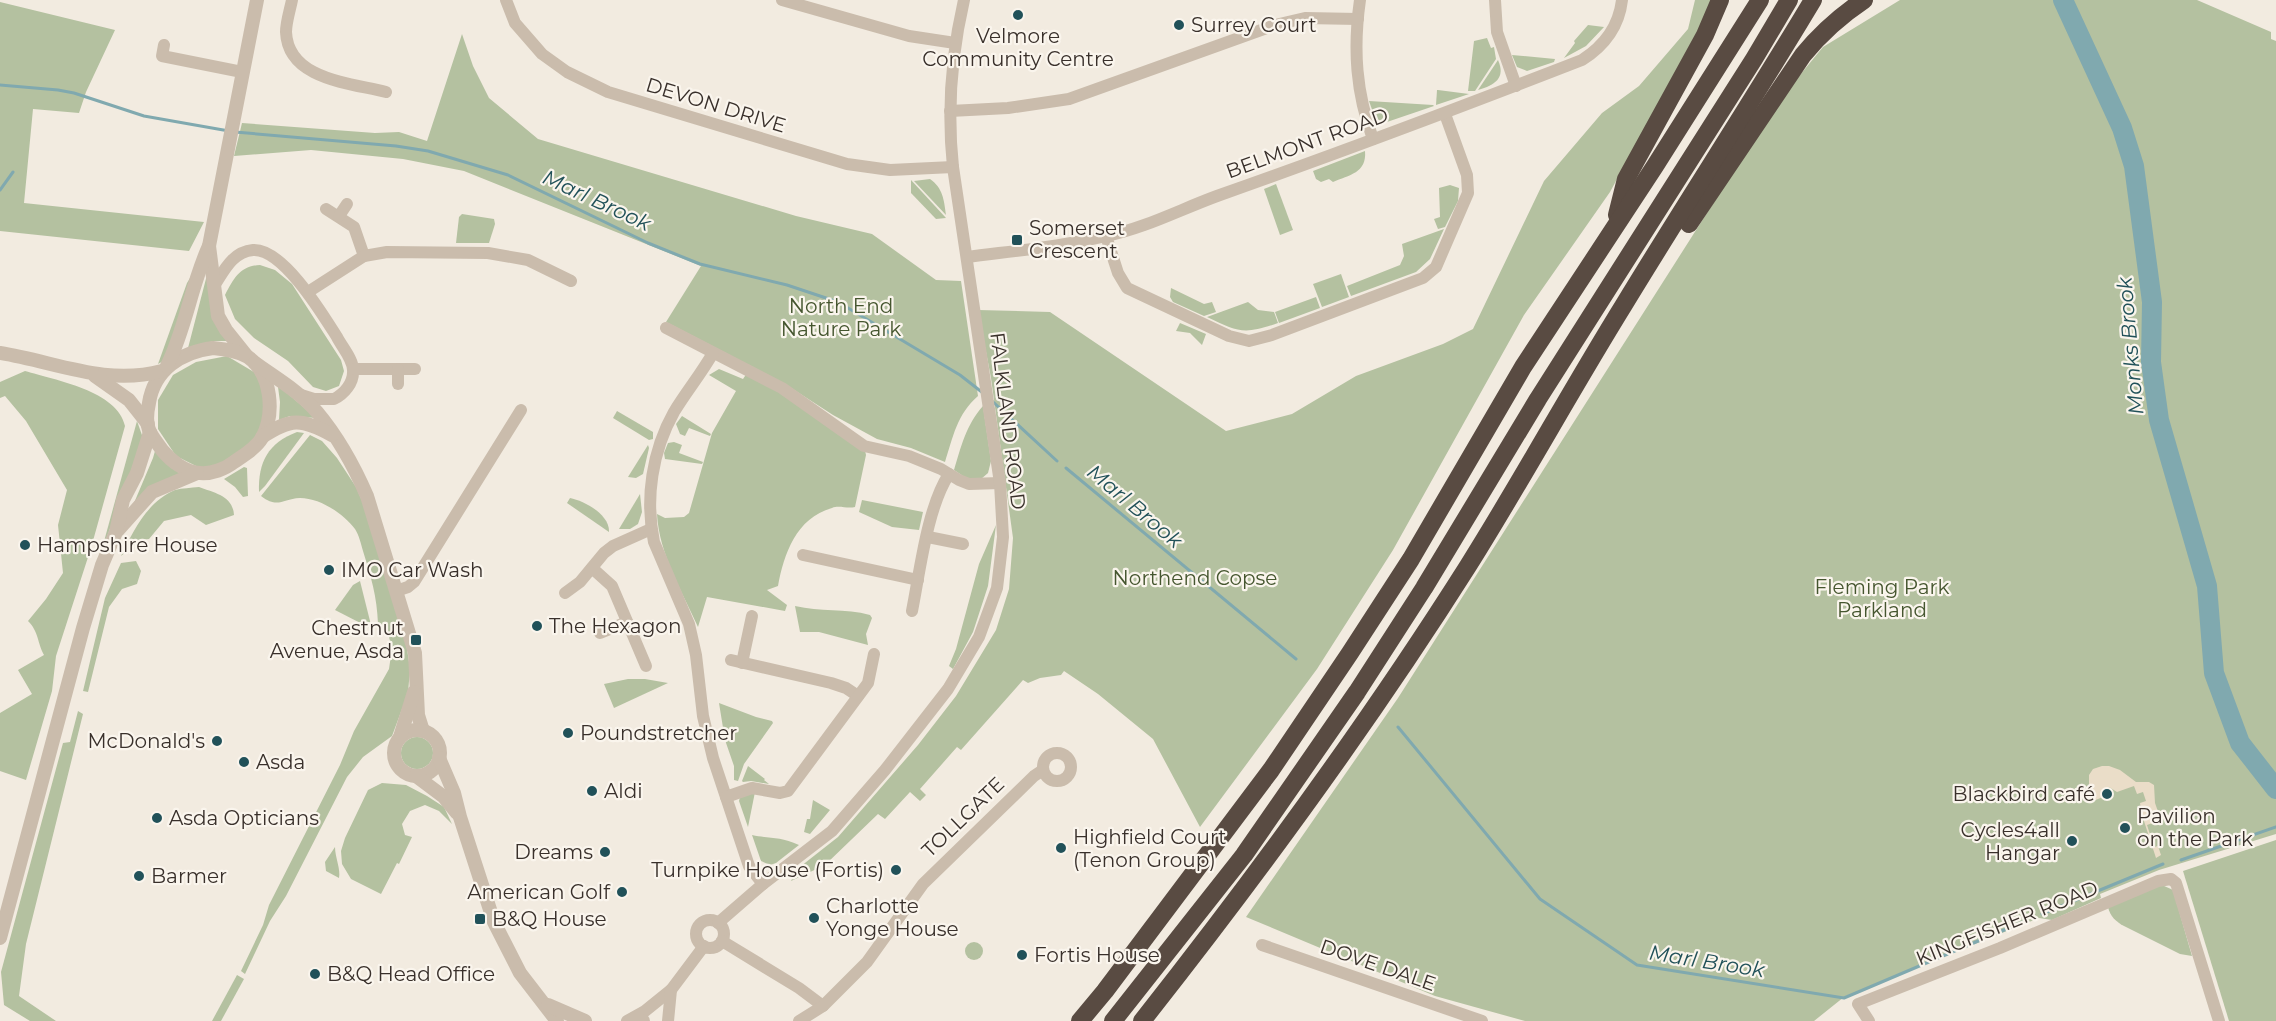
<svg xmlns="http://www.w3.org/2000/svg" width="2276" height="1021" font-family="Montserrat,sans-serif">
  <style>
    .green { fill: #b4c1a0 }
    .plaza { fill: #eaddc8 }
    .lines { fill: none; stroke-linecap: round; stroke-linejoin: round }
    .stream { stroke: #80a9af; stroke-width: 3 }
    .river { stroke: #80a9af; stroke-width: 20 }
    .minor { stroke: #cabcac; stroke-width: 12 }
    .tertiary { stroke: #cabcac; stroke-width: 14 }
    .motorway { stroke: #594b42; stroke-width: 18 }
    .poi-dot { fill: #215159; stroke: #faf5ed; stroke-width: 2 }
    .labels { text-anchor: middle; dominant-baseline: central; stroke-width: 4.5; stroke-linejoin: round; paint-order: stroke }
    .poi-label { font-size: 20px; fill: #39302b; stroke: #faf5ed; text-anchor: start }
    .street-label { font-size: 20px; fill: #39302b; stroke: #faf5ed }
    .park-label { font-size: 20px; fill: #45562f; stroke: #faf5ed }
    .water-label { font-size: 21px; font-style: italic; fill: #215159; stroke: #faf5ed }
  </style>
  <rect width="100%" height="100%" fill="#f2ebe0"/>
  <g class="green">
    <polygon points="1695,0 1711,0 1708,12 1610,192 1524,315 1393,550 1317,669 1200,827 1153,739 1098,694 1064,671 1061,675 1040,678 1028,683 1023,680 961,750 957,747 920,789 926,795 920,801 910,792 885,819 878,814 825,865 791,881 796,870 838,837 918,745 956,696 996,630 1009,589 1013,538 991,378 978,310 1050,312 1226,431 1292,414 1356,376 1443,344 1473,329 1544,181 1602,113 1639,86 1688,29"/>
    <polygon points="1900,0 2197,0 2271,32 2271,39 2276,41 2276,834 2159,870 2100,894 2101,898 2052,920 2039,918 1844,997 1814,1021 1525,1021 1435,996 1246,917 1398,698 1777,103 1823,47"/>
    <polygon points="0,2 115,30 86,92 79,113 33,109 24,203 204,222 189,251 0,231"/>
    <polygon points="1588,25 1604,27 1586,46 1564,58 1575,43 1574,41"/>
    <path d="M462 34 473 66 489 98 538 139 796 216 872 234 936 280 961 281 978 396C957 414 953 437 945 462L911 448 877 439 833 415 785 384 666 322 701 266 464 171 403 159 311 150 234 156 242 123 375 133 399 132 427 141Z"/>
    <polygon points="1487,38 1491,48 1494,47 1496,59 1475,91 1468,91 1474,41"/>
    <polygon points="1512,55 1555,59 1554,62 1527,71 1517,67"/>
    <path d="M1498 60C1506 78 1495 85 1478 90Z"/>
    <polygon points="1437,90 1438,90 1469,94 1436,105"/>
    <polygon points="1369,101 1433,105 1434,106 1384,123 1375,118"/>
    <path d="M1365 151C1367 173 1349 175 1333 182L1329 179 1321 182 1316 179 1313 171Z"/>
    <path d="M930 179C943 188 944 200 946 215L914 181Z"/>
    <polygon points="911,180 946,218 936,219 911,193"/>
    <polygon points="1276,184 1293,230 1280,235 1264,189"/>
    <polygon points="1450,185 1459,188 1458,201 1445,227 1438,229 1434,219 1440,217 1439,188"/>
    <polygon points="462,214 494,219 495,224 489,243 456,243 459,217"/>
    <polygon points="1444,229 1430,259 1416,272 1351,296 1347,286 1400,265 1404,256 1402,244"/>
    <polygon points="198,265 165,360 158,364 187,283"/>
    <path d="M260 265 275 270 292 284 341 360 344 371 339 386 326 391 313 387 288 361 254 338 235 319 225 295C234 278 240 266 260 265Z"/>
    <polygon points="208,271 228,341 214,341 188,348"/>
    <polygon points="1341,274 1349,297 1322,307 1313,284"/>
    <polygon points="1171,288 1204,304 1212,302 1216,312 1204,316 1173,302 1170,297"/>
    <polygon points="1316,297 1320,308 1279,323 1275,312"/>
    <path d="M1248 302 1258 310 1274 312 1278 323C1244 335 1238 332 1207 317Z"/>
    <polygon points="1180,323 1206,334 1202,345 1190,333 1176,331"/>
    <polygon points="227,356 259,375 267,402 264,422 249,447 225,465 202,469 176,456 158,429 158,400 173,375 196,362"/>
    <path d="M719 369 743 379 749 370 864 446 866 455 855 507C847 509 839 505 832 508 796 518 784 554 778 586L767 590 787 605 785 611 707 597 698 627C682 591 659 554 657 514L665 518 684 517 689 513 712 433 736 391 709 375Z"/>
    <path d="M25 371C55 380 118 391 125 426L91 548 56 656 52 691 26 780 0 771V713L32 694 18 670 44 655C37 642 39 632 28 621L46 599 63 573 58 525 67 490 26 421 5 396 0 398V382Z"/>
    <polygon points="278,387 280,387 316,418 290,416 279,420 280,402"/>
    <path d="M983 406 991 461 988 473 981 479 966 478 954 470C961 447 966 425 983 406Z"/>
    <polygon points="617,411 653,432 653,439 649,440 613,418"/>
    <polygon points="682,416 711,434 710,436 689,428 685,436 680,434 676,424"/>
    <polygon points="137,421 143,438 100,556"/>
    <path d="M297 432 304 433 265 486 259 492C258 462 268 443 297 432Z"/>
    <path d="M310 435 322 441 337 458 356 487 369 517 405 635 410 669 408 693 392 736 363 757 347 777 286 896 270 921 245 974 241 971 263 925 269 905 340 765 354 731 389 669 392 648 387 630 378 624C377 596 371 577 363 551 361 544 359 535 355 529 344 514 320 498 300 498 282 499 278 509 261 496Z"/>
    <polygon points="674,442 682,445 679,453 703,462 702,464 665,459 664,453 668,443"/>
    <polygon points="648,445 649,448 643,474 636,478 628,477"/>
    <polygon points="155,451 180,474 134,503 153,458"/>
    <polygon points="244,467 247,468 248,496 243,497 235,487 224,479"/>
    <path d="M199 487C215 493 233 496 234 515L206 525 191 515 164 521 149 539 140 540 121 556C133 531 148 501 175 490 182 488 191 488 199 487Z"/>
    <polygon points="640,494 642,512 638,524 630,529 619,529"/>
    <path d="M570 498C585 501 610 515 609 532L567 503Z"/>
    <polygon points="862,500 923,512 919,530 892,527 859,512"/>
    <polygon points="996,525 988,586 973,632 953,669 949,666 956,649 979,564"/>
    <polygon points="136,561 141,571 137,584 122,589 109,607 88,692 83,691 105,598 121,563"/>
    <polygon points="360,581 372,629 335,610 353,585"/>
    <path d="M795 606C820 612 845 608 870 615L872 618 866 634 868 645 819 632H800Z"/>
    <polygon points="628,679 645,679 668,683 614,708 604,684"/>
    <polygon points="719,703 756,717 772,721 773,723 744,764 738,781 734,780 734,766 725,740"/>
    <polygon points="78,711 83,714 26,944 19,996 56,1021 30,1021 4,1005 1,972 63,743 70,742"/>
    <circle cx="417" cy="753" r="16"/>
    <polygon points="748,766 765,779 764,780 769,784 751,781 743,782 742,781"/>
    <polygon points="382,783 406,785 427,796 444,807 452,824 439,811 425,805 410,811 402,824 405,835 412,837 399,864 397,863 381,894 351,879 342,864 341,851 345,838 368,790"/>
    <polygon points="755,792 748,827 739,801 740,797"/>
    <polygon points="813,800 830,810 810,834 804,832 807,819 810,819"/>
    <path d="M752 835C771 839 780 836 799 845L776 863 770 865 761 861Z"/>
    <polygon points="2276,840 2276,1021 2229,1021 2183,871"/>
    <path d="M335 847C335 857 341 870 339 878L326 871 325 862Z"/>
    <path d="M2162 885 2173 890 2192 956 2180 954 2124 926C2116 922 2110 916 2108 907Z"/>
    <circle cx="974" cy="951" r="9"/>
    <polygon points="237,975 244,979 221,1021 212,1021"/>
  </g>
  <polygon class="plaza" points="2102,766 2109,766 2120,770 2136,782 2149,782 2154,785 2155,803 2161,820 2147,825 2154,847 2158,846 2161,855 2156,858 2142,815 2140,803 2146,801 2143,792 2137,794 2134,786 2117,792 2109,787 2103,797 2093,801 2089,798 2089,775 2093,769"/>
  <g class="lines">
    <g class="stream">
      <polyline points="0,85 58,90 74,93 144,116 229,131"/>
      <polyline points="235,132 396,146 428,151 508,175 648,243 700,264 787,285 838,302 960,375 983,393"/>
      <polyline points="0,190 13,172"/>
      <polyline points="992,401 1057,461"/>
      <polyline points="1066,468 1296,659"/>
      <polyline points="1398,727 1540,899 1637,965 1844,998 2023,922"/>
      <polyline points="2181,860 2276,827"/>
      <polyline points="2042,914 2163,864"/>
    </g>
    <polyline class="river" points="2063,0 2122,128 2134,166 2152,302 2151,362 2159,420 2207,586 2214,673 2240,743 2276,789"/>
    <g class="minor">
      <path d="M292 0C290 10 286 22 286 32 288 80 351 83 386 92"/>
      <polyline points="506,0 515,23 542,54 567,72 608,92 847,164 890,170 953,167"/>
      <polyline points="782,0 909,36 955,43"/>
      <path d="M1360 0C1353 49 1356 93 1373 139"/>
      <polyline points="1495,0 1497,32 1516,86"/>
      <polyline points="164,45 162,56 242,72"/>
      <polyline points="950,111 1008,108 1069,99 1275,25 1305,18 1358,19"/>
      <polyline points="326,209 354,227 364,256"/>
      <polyline points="339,216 347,204"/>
      <polyline points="1106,236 1118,273 1127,288 1229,336 1249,341 1272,335 1423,278 1436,267 1468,193 1467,175 1445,114"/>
      <path d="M967 257C1013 251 1060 247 1106 236 1145 228 1179 210 1217 196 1339 153 1461 107 1582 60 1604 46 1619 26 1622 0"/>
      <path d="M214 286C224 271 232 252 253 250 283 248 323 315 337 337 342 347 353 359 353 370 354 383 344 394 334 399H314L298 394"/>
      <polyline points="308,292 364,256 387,252 488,253 528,260 571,281"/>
      <polyline points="666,328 782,388 864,446 909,456 941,469 959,480 969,484 1000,483"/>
      <path d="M713 353C701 374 686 392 674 412 652 451 645 499 654 542L689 624 696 655 703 716 713 758 749 866 763 884"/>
      <polyline points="354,369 415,369"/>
      <polyline points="398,369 398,384"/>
      <polyline points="928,537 963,544"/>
      <polyline points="803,555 918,580"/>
      <polyline points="592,568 612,586 646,666"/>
      <polyline points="396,591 408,587 414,582 521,410"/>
      <polyline points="565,593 580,582 604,553 613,546 651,529"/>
      <path d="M912 611C920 571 927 508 949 474"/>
      <polyline points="600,633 627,622"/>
      <polyline points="731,660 831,683 846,688 858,696"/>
      <polyline points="742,663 752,616"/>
      <circle cx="1057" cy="767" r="14"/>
      <polyline points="726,797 752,788 780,793 788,791 868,683 874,654"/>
      <circle cx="710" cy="934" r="14"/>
      <path d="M718 923 763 884 832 831 885 770 948 689 979 637 997 588 1003 537 1000 483 953 167C947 110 951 56 964 0"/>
      <polyline points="722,941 799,988 823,1006"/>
      <polyline points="1262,945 1482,1021"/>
      <polyline points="627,1021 645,1011 671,990 704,946"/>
      <polyline points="668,1021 671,990"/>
      <polyline points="799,1021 823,1006 867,962 923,884 1034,776 1043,770"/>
      <polyline points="1869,1021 1858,1004 2000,948 2158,881 2171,879 2176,883 2219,1021"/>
    </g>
    <g class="tertiary">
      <polyline points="209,246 218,316 226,330 246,355"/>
      <path d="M213 348C225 349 238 351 248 357 272 374 275 414 262 438 256 448 244 455 234 462 225 469 212 474 200 473 185 472 171 461 162 450 158 444 152 437 149 430 146 422 147 412 149 403 154 370 181 352 213 348Z"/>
      <path d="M0 353C56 362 105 386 162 371"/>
      <path d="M255 363C276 378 300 392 317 412 338 437 354 466 367 496L415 653 418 715 423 731"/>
      <path d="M167 366C186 328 191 285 209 246L257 0"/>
      <polyline points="95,376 129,400 148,424"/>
      <path d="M262 437C291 418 301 418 332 435"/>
      <polyline points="118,530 152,492 197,473"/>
      <circle cx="417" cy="753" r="23"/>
      <polyline points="400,737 414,692"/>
      <polyline points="439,758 454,793 460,817 494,922 520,973 557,1021"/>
      <polyline points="416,776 444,797 457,813"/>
      <polyline points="0,938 83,628 102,565 116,532 123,500 137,473 150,432"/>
      <polyline points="548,1005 585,1021"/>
      <polyline points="631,1021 643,1021"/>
    </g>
    <g class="motorway">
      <polyline points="1617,215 1626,179 1705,35 1720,0"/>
      <path d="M1689 224 1803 55C1821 33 1840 16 1864 0"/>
      <polyline points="1080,1021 1105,991 1271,770 1350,653 1411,559 1523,367 1655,166 1760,0"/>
      <polyline points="1113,1021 1244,855 1357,692 1424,588 1538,399 1754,59 1789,0"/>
      <path d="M1142 1021C1258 874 1368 724 1468 566 1522 480 1571 390 1625 303 1687 201 1752 102 1813 0"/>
    </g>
  </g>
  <g class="poi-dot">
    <circle cx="1018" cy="15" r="6"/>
    <circle cx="1179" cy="25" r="6"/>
    <rect x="1011" y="234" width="12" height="12" rx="3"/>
    <circle cx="25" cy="545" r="6"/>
    <circle cx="329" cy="570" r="6"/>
    <circle cx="537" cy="626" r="6"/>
    <rect x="410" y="634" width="12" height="12" rx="3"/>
    <circle cx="568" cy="733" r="6"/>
    <circle cx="217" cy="741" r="6"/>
    <circle cx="244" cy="762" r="6"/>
    <circle cx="592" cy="791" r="6"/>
    <circle cx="2107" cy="794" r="6"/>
    <circle cx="157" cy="818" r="6"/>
    <circle cx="2125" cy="828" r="6"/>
    <circle cx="2072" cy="841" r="6"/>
    <circle cx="1061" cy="848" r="6"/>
    <circle cx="605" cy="852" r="6"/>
    <circle cx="896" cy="870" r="6"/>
    <circle cx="139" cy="876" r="6"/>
    <circle cx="622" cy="892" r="6"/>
    <circle cx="814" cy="918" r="6"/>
    <rect x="474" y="913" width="12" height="12" rx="3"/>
    <circle cx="1022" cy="955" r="6"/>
    <circle cx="315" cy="974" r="6"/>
  </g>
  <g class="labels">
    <g class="poi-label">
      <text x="1191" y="25">Surrey Court</text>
      <text x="1018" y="36" text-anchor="middle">Velmore<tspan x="1018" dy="23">Community Centre</tspan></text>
      <text x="1029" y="228">Somerset<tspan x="1029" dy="23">Crescent</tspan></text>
      <text x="37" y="545">Hampshire House</text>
      <text x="341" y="570">IMO Car Wash</text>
      <text x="549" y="626">The Hexagon</text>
      <text x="404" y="628" text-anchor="end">Chestnut<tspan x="404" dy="23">Avenue, Asda</tspan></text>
      <text x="580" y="733">Poundstretcher</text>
      <text x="205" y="741" text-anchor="end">McDonald's</text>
      <text x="256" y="762">Asda</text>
      <text x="604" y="791">Aldi</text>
      <text x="2095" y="794" text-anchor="end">Blackbird café</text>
      <text x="2137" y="816">Pavilion<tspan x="2137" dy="23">on the Park</tspan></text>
      <text x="169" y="818">Asda Opticians</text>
      <text x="2060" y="830" text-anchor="end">Cycles4all<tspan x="2060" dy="23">Hangar</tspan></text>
      <text x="1073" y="837">Highfield Court<tspan x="1073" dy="23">(Tenon Group)</tspan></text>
      <text x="593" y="852" text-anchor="end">Dreams</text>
      <text x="884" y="870" text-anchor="end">Turnpike House (Fortis)</text>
      <text x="151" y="876">Barmer</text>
      <text x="610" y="892" text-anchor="end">American Golf</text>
      <text x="826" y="906">Charlotte<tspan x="826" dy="23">Yonge House</tspan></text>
      <text x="492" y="919">B&amp;Q House</text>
      <text x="1034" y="955">Fortis House</text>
      <text x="327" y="974">B&amp;Q Head Office</text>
    </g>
    <g class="street-label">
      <text transform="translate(716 105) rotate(17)">DEVON DRIVE</text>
      <text transform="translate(1307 143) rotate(-20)">BELMONT ROAD</text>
      <text transform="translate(1008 421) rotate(83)">FALKLAND ROAD</text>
      <text transform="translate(963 817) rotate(-44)">TOLLGATE</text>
      <text transform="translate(2007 923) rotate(-22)">KINGFISHER ROAD</text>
      <text transform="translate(1378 965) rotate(19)">DOVE DALE</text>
    </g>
    <g class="park-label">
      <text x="841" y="306">North End<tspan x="841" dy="23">Nature Park</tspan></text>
      <text x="1195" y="578">Northend Copse</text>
      <text x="1882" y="587">Fleming Park<tspan x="1882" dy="23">Parkland</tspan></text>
    </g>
    <g class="water-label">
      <text transform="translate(597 200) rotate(25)">Marl Brook</text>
      <text transform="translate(2130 346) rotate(-95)">Monks Brook</text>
      <text transform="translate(1135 506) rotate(40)">Marl Brook</text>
      <text transform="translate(1707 961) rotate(9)">Marl Brook</text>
    </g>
  </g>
</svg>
